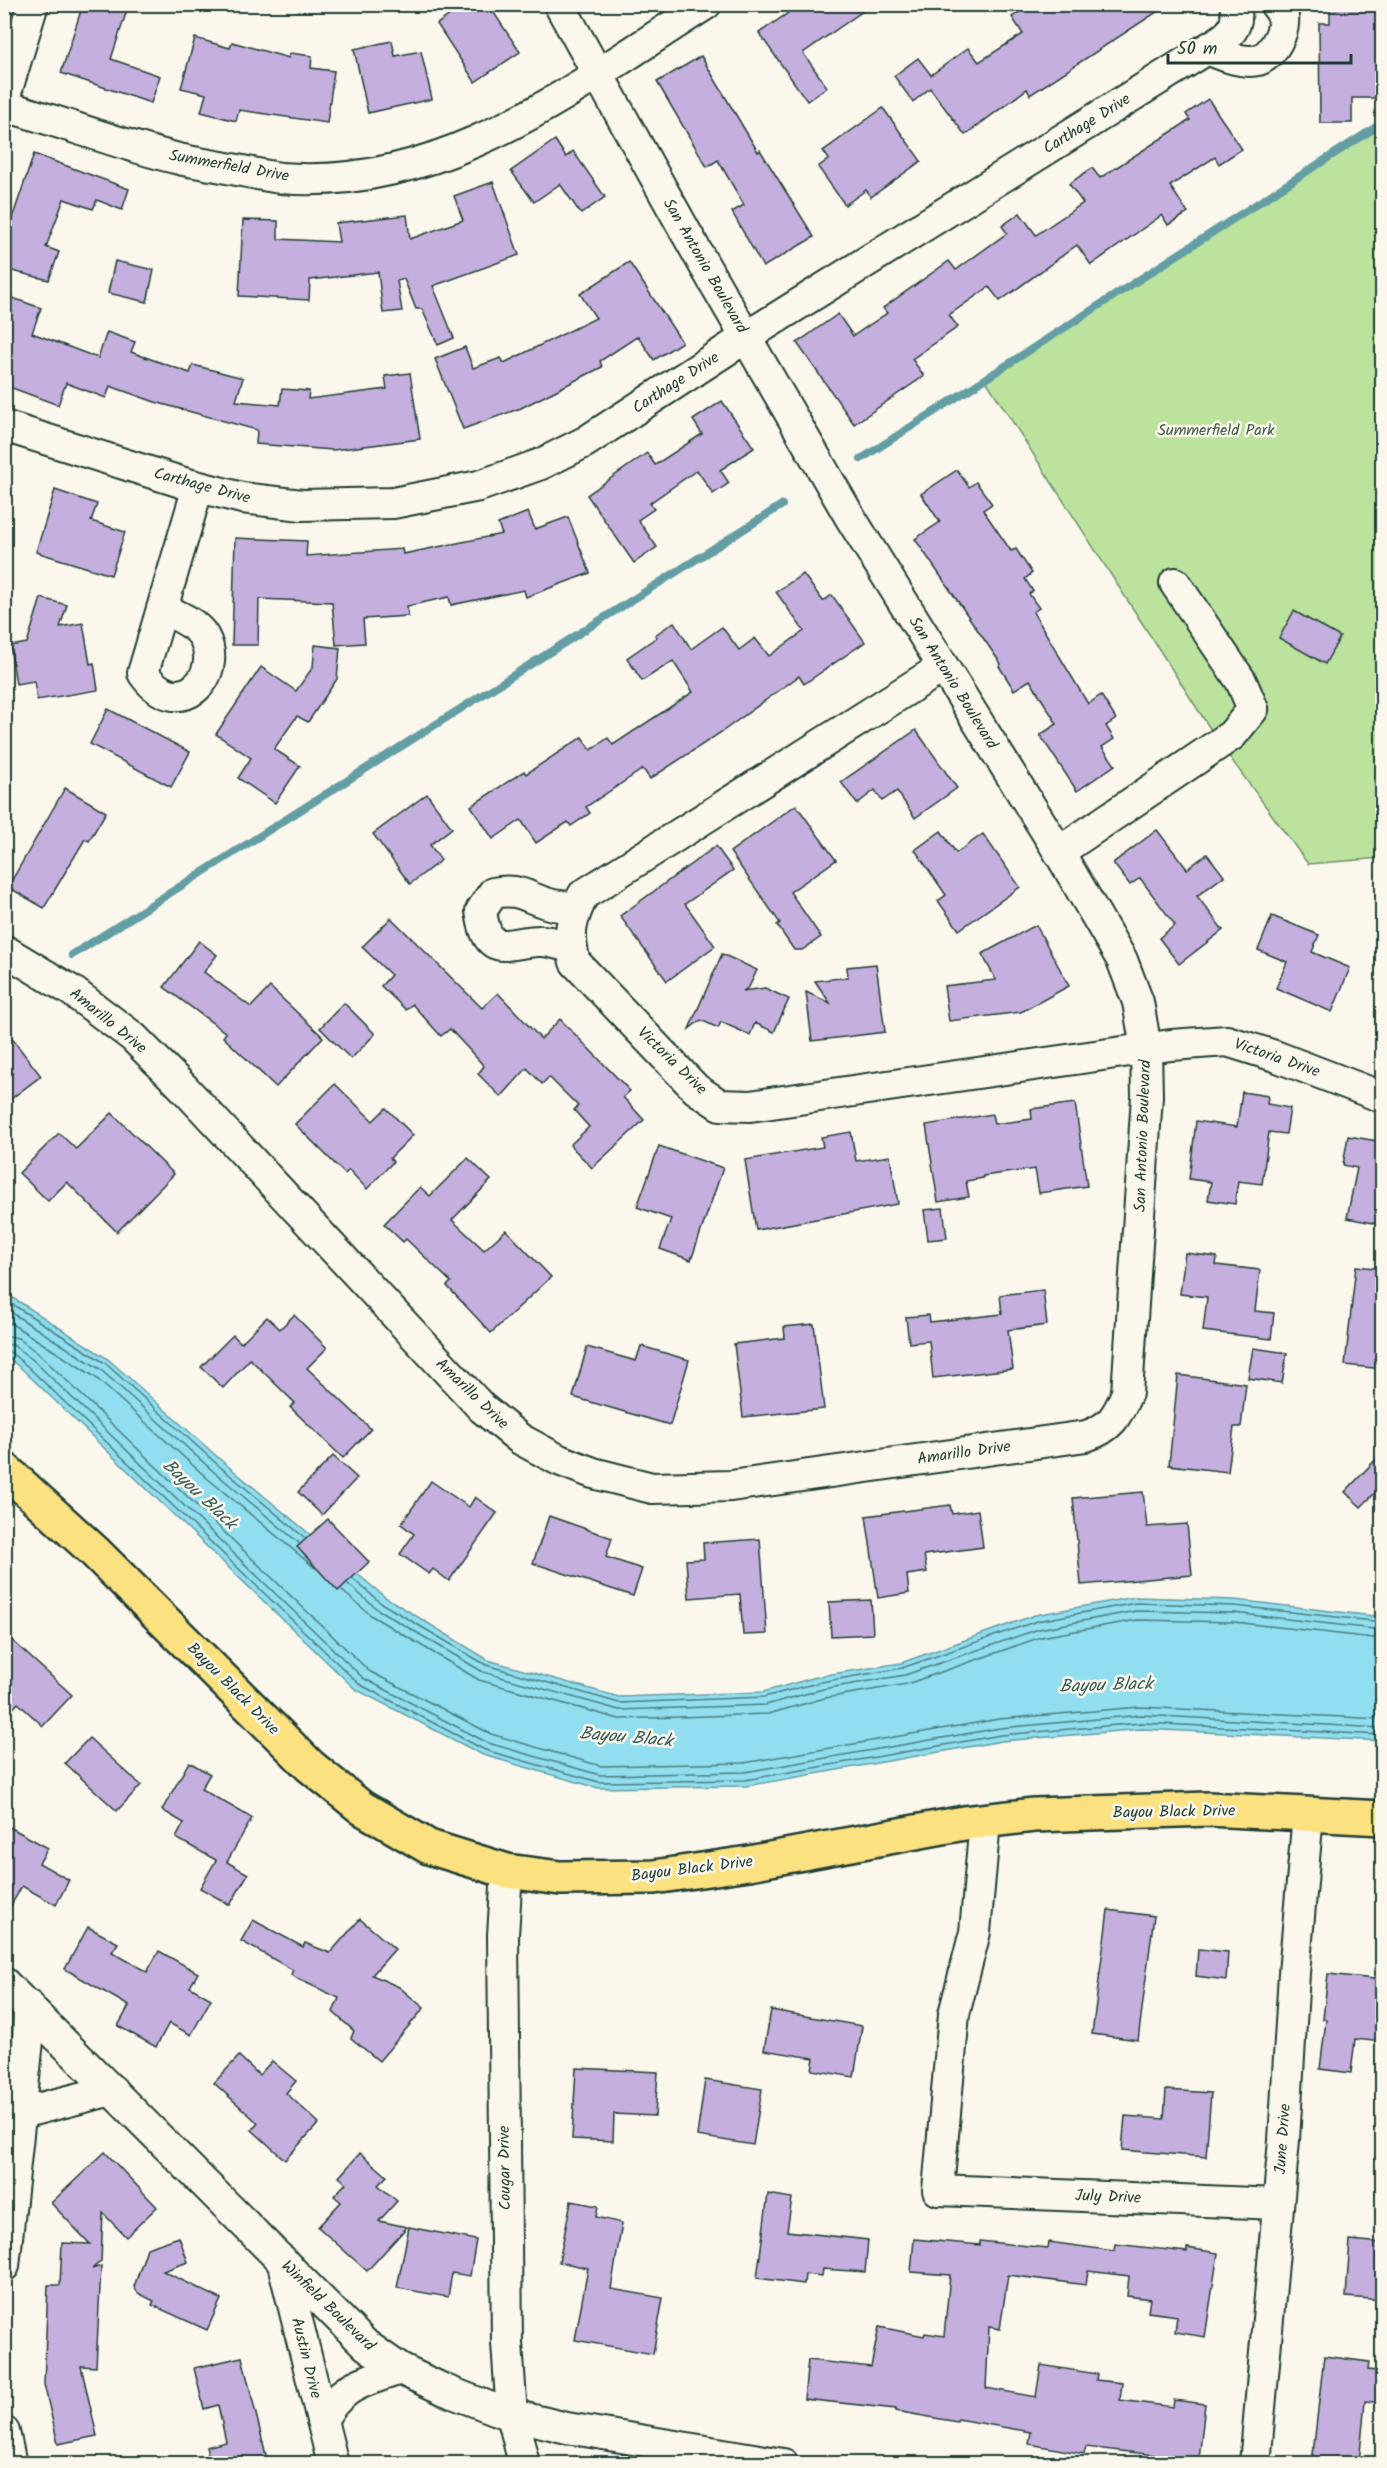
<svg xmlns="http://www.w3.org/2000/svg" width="1387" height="2468" font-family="Kalam,sans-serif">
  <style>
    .green { fill: #bce39e; stroke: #6e9069; stroke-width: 1.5 }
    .water { fill: #90deef; stroke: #639ea4; stroke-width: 1.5 }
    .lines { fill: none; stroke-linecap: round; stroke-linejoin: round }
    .shore { stroke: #4c7d7f; stroke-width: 1.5 }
    .stream { stroke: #639ea4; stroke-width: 8 }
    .building { fill: #c5afde; stroke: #1f3d34; stroke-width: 1.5 }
    .minor-casing { stroke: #1f3d34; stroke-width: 34 }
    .major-casing { stroke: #1f3d34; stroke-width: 38 }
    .minor { stroke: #fbf7ec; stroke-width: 30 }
    .major { stroke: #fbe180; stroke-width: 33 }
    .labels { text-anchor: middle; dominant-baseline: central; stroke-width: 5; stroke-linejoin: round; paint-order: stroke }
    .street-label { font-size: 16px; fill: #1f3d34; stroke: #fbf7ec }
    .park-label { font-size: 16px; fill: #3e5e49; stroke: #fbf7ec }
    .water-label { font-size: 18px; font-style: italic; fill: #365d59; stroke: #fbf7ec }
  </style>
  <rect width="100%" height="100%" fill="#fbf7ec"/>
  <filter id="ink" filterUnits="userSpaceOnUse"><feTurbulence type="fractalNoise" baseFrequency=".0167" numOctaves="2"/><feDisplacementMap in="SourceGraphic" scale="12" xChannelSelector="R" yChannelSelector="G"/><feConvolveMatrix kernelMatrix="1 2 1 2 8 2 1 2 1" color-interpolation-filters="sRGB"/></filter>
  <g filter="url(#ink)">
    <polygon class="green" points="1382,127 1382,858 1308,864 1220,744 985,379"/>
    <polygon class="water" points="4,1292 108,1359 222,1461 385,1597 488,1660 619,1697 763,1692 820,1676 901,1663 1035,1615 1135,1597 1235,1600 1382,1617 1382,1741 1142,1729 1002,1741 746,1786 598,1788 483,1755 355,1689 23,1370 5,1355"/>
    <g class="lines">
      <g class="shore">
        <polyline points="4,1299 105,1363 218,1465 305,1538"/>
        <polyline points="4,1308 100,1369 213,1471 299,1543"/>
        <polyline points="4,1319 95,1377 207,1478 315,1568"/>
        <polyline points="4,1335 18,1338 39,1354 369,1671 491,1734 601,1766 744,1763 999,1719 1140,1707 1382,1719"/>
        <polyline points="4,1344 13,1345 33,1360 363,1678 488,1743 600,1775 745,1772 1000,1728 1141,1715 1382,1728"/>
        <polyline points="4,1351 10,1352 27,1366 359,1684 485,1750 599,1782 745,1780 1001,1735 1141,1723 1382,1735"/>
        <polyline points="353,1579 381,1603 486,1665 619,1703 764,1697 821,1682 902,1668 1037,1621 1136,1603 1235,1606 1382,1622"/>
        <polyline points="348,1584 377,1609 483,1672 619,1710 766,1705 823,1689 905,1675 1039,1629 1136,1611 1234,1613 1382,1630"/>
        <polyline points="341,1590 372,1616 479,1680 619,1719 768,1714 825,1698 907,1684 1041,1637 1137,1620 1234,1622 1382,1639"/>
      </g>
      <g class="stream">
        <polyline points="861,459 1382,123"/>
        <polyline points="72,955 782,505"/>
      </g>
    </g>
    <g class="building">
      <polygon points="83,4 129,4 111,59 160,76 151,103 61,73"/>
      <polygon points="466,4 488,4 520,52 475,82 437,24"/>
      <polygon points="782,4 873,4 803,53 827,87 807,101 759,33 788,13"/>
      <polygon points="1031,4 1169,4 1030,95 1027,89 965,135 930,88 913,102 894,76 918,58 931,75 968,48 979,62 1023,34 1012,17"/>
      <polygon points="1330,4 1368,4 1368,7 1379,7 1379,57 1383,57 1383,81 1378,81 1378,98 1352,98 1352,123 1320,123 1319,23 1330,23"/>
      <polygon points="195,38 230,48 232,42 289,58 290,53 312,56 311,68 334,71 327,123 239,110 236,121 201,112 206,94 181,88"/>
      <polygon points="392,41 395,56 421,51 432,99 368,113 354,49"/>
      <polygon points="701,56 758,152 760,150 814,237 763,267 732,212 744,205 718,160 707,167 657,82"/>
      <polygon points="1208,99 1242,149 1219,164 1215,157 1170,186 1188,213 1168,225 1162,215 1091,265 1077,245 1000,301 989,287 949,315 958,327 912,359 924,376 854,424 797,343 838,314 853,336 887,313 883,308 949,261 956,270 1007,233 1002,226 1020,213 1036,235 1083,203 1069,184 1092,168 1100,178 1190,120 1186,114"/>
      <polygon points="883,108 921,161 871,197 866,190 845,205 818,167 829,159 823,151"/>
      <polygon points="555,140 566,157 573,151 605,197 581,214 560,184 534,202 511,171"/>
      <polygon points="34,154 129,189 122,210 97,200 93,209 64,199 46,247 59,252 49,280 4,269 4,242"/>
      <polygon points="493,182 519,255 433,286 454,338 438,345 422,309 416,309 404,279 397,281 402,311 383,313 378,272 310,280 309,300 239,296 243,220 278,221 278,239 339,242 336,223 407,215 410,239 463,220 454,196"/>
      <polygon points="115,261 154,270 147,302 108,293"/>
      <polygon points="629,262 682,342 654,360 638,336 600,361 602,367 521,408 463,429 435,359 465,347 473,368 501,358 504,363 596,318 580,294"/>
      <polygon points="4,295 41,308 32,333 98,358 107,332 135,342 131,352 190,373 193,365 243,378 236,401 280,405 282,389 309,391 308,399 387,389 385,376 410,373 420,439 333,450 256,444 257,430 155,402 110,386 106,398 66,383 58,405 4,385"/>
      <polygon points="722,401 754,448 720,470 729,483 713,494 697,470 650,503 654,509 638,520 657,547 634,563 587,495 647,453 655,465 702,434 693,420"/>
      <polygon points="957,470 969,487 976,482 992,504 983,510 1011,551 1016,549 1032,573 1025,579 1033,591 1029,594 1039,608 1033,612 1088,704 1101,695 1116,719 1106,726 1114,739 1102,747 1115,765 1077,791 1040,735 1057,724 1030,680 1014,690 999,666 1001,664 915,539 940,522 921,494"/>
      <polygon points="55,490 97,504 91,521 125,532 111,575 36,552"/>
      <polygon points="528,512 535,529 568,517 590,573 526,597 524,590 451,605 449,597 407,606 408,616 363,619 365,643 336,645 332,602 259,599 258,645 232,645 235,538 307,541 306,556 402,549 403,554 502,534 498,524"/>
      <polygon points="803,574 823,601 832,595 865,642 804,684 799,676 723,731 650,779 643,769 586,807 590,813 571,826 568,822 536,843 521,820 493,839 471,806 524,771 526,774 582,737 591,750 608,738 613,745 693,692 673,661 642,681 627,658 657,637 655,635 674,622 691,649 722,627 739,650 755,638 769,656 804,631 776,592"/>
      <polygon points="41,598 67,605 60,627 83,623 90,664 94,663 98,690 37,700 34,681 16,684 10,646 27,643"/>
      <polygon points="1294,611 1340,637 1325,664 1279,638"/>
      <polygon points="315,645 340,648 337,679 308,722 297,716 274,749 300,766 275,803 238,778 251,758 216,734 261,667 296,691 313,667"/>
      <polygon points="108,709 190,752 171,787 90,744"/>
      <polygon points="916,730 957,788 915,818 897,791 882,801 875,790 857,804 841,782"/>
      <polygon points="65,788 106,812 89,841 85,839 44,908 8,887"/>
      <polygon points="427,794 452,828 430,845 441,860 410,884 373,834"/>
      <polygon points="796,805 836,860 790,892 821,937 802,950 794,950 777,925 780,923 730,852"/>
      <polygon points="1157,830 1187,869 1207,854 1224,876 1197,896 1223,930 1179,964 1159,938 1175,925 1140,878 1130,885 1113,863"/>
      <polygon points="941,831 956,853 983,834 1020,887 959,930 938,901 946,895 915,850"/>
      <polygon points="716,846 733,870 685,904 715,946 667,981 620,916"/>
      <polygon points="1272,916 1319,935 1312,952 1350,968 1332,1012 1276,988 1287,962 1258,950"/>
      <polygon points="391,918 482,1008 498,993 541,1039 560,1019 630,1091 623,1097 644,1120 592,1168 570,1145 589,1127 574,1110 578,1106 549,1077 542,1084 527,1068 501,1097 478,1074 484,1066 450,1029 441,1036 412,1004 406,1010 381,986 391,975 362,947"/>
      <polygon points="1036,925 1069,986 1021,1012 949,1021 944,986 996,980 982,954"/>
      <polygon points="199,941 217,955 204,972 251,1007 270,987 323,1037 276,1087 223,1037 226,1033 164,987"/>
      <polygon points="722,954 757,970 749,987 743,991 765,988 789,999 774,1032 755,1023 750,1035 721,1022 718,1028 701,1020 689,1029"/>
      <polygon points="876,964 885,1032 812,1041 806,992 830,1003 815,981 848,977 847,967"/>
      <polygon points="344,1003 375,1034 351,1059 320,1028"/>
      <polygon points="4,1028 41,1076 4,1104"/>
      <polygon points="335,1084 373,1121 386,1108 413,1135 390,1158 393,1162 367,1189 349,1170 345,1174 295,1124"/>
      <polygon points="1242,1092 1268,1096 1267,1104 1290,1108 1286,1134 1269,1132 1262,1184 1238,1181 1235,1204 1208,1200 1211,1182 1189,1179 1196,1121 1237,1127"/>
      <polygon points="1075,1103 1087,1186 1039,1193 1035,1169 983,1176 983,1178 966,1181 969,1197 938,1202 926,1125 992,1114 994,1124 1032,1119 1031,1109"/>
      <polygon points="112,1113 174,1174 117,1232 67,1182 48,1201 19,1173 59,1133 76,1149"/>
      <polygon points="851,1132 856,1161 890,1156 898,1204 756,1230 745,1160 823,1147 821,1137"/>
      <polygon points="1348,1136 1383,1142 1383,1225 1347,1218 1357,1168 1343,1165"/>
      <polygon points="659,1146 723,1168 691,1260 660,1249 671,1219 637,1207"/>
      <polygon points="468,1158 491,1180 452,1220 484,1250 506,1230 551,1277 491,1333 447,1286 451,1282 406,1239 403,1242 384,1224 420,1187 430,1196"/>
      <polygon points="943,1208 947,1238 928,1240 924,1210"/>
      <polygon points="1185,1253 1217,1257 1216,1265 1260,1270 1255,1311 1274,1313 1271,1339 1203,1331 1207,1297 1180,1294"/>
      <polygon points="1356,1266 1383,1269 1383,1369 1345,1365"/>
      <polygon points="1043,1290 1047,1325 1008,1330 1013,1369 933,1378 929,1341 909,1343 906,1317 929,1315 930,1322 1002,1314 1000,1295"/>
      <polygon points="294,1315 327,1348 307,1368 371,1429 343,1458 290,1407 295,1403 250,1359 223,1388 201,1367 233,1335 241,1343 267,1317 280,1329"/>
      <polygon points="814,1324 824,1409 743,1417 734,1344 785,1338 784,1327"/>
      <polygon points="641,1346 689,1360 670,1425 573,1397 587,1347 636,1361"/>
      <polygon points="1253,1348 1287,1353 1282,1383 1248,1378"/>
      <polygon points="1178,1375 1246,1384 1241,1427 1234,1427 1228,1472 1169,1465"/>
      <polygon points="1383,1452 1383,1485 1361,1507 1345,1492"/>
      <polygon points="333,1456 357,1478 322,1515 298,1492"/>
      <polygon points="431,1481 469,1507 475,1497 497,1513 449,1581 433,1569 429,1574 400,1554 414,1534 401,1524"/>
      <polygon points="1143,1492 1147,1527 1187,1524 1192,1575 1081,1585 1073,1498"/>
      <polygon points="950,1505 952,1514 978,1510 983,1547 924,1555 927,1572 907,1575 909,1593 878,1598 866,1516"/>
      <polygon points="549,1516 612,1538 606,1557 642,1569 633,1596 533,1563"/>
      <polygon points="328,1519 369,1562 338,1591 297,1547"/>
      <polygon points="760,1539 767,1634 743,1635 740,1594 689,1598 686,1560 704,1559 703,1543"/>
      <polygon points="871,1600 873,1634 831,1636 829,1602"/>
      <polygon points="4,1633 72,1695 43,1726 18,1703 4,1718"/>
      <polygon points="89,1738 141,1785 117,1811 65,1763"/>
      <polygon points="189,1762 210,1774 201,1789 252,1818 227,1862 248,1874 230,1905 200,1888 216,1860 176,1838 184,1823 162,1810"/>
      <polygon points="4,1824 48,1848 39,1863 69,1880 56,1905 22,1886 4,1918"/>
      <polygon points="1108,1910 1154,1916 1138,2040 1092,2034"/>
      <polygon points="360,1919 395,1949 372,1975 399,1987 424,2008 379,2061 351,2038 354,2031 333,2012 339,1998 298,1979 291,1974 293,1970 241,1941 253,1920 303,1947 305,1943 330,1953"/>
      <polygon points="88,1927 118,1943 112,1952 147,1972 159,1951 198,1973 190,1987 211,1999 191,2035 169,2023 156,2047 118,2026 129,2006 65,1969"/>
      <polygon points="1198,1949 1228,1952 1226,1980 1196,1976"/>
      <polygon points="1328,1974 1383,1980 1383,2042 1355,2039 1351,2073 1320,2069 1326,2020 1323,2019"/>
      <polygon points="771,2010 862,2026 854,2077 812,2070 814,2058 764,2050"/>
      <polygon points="239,2056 259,2075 272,2061 296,2081 286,2093 319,2123 285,2160 252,2130 258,2123 214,2083"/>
      <polygon points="576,2068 658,2072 655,2116 614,2114 613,2141 572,2139"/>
      <polygon points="705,2080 762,2089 753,2145 697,2136"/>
      <polygon points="1166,2090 1211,2093 1206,2157 1122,2150 1125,2116 1164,2119"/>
      <polygon points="105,2152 157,2207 126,2237 103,2213 101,2261 92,2269 101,2266 96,2367 81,2366 97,2436 58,2444 44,2384 48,2285 60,2285 62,2243 90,2244 51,2203"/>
      <polygon points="360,2153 387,2176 378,2185 397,2201 379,2221 407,2227 367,2271 318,2227 341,2202 334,2196 346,2183 339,2177"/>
      <polygon points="768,2194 792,2198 787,2231 868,2240 865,2272 823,2269 822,2276 805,2274 804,2284 757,2278"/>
      <polygon points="571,2201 598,2206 596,2217 622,2223 611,2289 663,2298 653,2354 575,2340 588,2268 559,2262"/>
      <polygon points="409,2227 476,2240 470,2276 452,2273 448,2297 397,2288"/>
      <polygon points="179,2237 188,2262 163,2271 221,2299 207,2330 152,2305 154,2301 138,2293 134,2287 147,2248"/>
      <polygon points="914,2239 980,2245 980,2241 1048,2248 1049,2242 1114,2251 1115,2244 1187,2252 1187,2248 1218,2253 1205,2337 1175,2332 1177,2316 1148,2312 1150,2299 1127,2296 1129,2276 1088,2271 1086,2285 1008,2275 1000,2329 989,2327 986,2388 1036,2397 1041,2365 1097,2374 1096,2380 1122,2383 1120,2400 1173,2407 1174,2400 1205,2404 1199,2460 1086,2447 1084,2454 1029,2444 1031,2432 958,2419 957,2422 896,2411 896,2409 804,2399 808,2360 871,2367 879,2327 924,2336 925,2333 944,2336 950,2275 911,2272"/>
      <polygon points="1350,2240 1383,2243 1383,2300 1346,2297"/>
      <polygon points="1324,2356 1369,2362 1368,2370 1383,2372 1383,2403 1365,2401 1359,2463 1312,2463"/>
      <polygon points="242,2357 267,2459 247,2463 210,2463 206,2447 226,2442 218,2405 204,2409 194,2368"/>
    </g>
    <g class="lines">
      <g class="minor-casing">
        <g id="minor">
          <path d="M1207 49C1227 37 1241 30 1235 4"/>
          <polyline points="4,99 33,4"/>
          <path d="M4 106C63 122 120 145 179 159 196 163 214 165 232 169 248 172 265 176 281 178 444 192 576 86 706 4"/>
          <path d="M4 426 184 483 242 498 302 505 393 503 479 486 541 464 585 442 762 327 1207 49C1222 55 1242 64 1258 60 1273 55 1285 32 1283 17 1282 13 1278 8 1275 4"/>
          <path d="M162 609C177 615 196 623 204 637 225 676 178 724 143 673L198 487"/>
          <path d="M943 667 583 895C571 921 567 933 575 962L696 1089 720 1105 750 1106 1171 1045 1227 1041 1275 1056 1382 1097"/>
          <polyline points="1059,852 1232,735 1253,709 1241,681 1175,583"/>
          <path d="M571 947C561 945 549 940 539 941 505 942 488 960 481 911L493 893C520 887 528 899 553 905 561 906 569 907 577 908"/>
          <path d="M4 950 72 991 133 1037 184 1088 482 1408 520 1439 559 1460 593 1473 652 1488 731 1486 1086 1436C1111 1428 1117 1416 1127 1393L1147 1096 1146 1048 1138 1002 1122 960 1059 852 850 517 703 263 559 4"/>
          <polyline points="985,1821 975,1932 954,2014 938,2190 1278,2204"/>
          <polyline points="507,1871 503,1935 507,2343 512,2415 524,2464"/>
          <polyline points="4,1983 366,2345 400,2369 445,2390 505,2413 567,2428 783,2464"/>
          <polyline points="21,2113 112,2090"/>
          <polyline points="282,2260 322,2420"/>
          <polyline points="4,2266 28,2041 29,2006"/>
          <polyline points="4,2432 11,2464"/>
          <path d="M333 2464 322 2420C342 2384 364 2382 400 2369"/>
          <polyline points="1255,2464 1284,2140 1294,1973 1308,1814"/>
        </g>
      </g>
      <g class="major-casing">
        <polyline id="major" points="4,1469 95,1552 310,1766 362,1808 429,1847 507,1871 560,1878 654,1877 749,1863 964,1823 1034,1815 1208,1809 1382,1818"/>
      </g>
      <use href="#minor" class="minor"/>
      <use href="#major" class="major"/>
    </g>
  </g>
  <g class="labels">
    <g class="street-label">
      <text transform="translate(1087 124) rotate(-32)">Carthage Drive</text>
      <text transform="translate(229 166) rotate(10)">Summerfield Drive</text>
      <text transform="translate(705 266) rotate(60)">San Antonio Boulevard</text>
      <text transform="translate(676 383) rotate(-33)">Carthage Drive</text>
      <text transform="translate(202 486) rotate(15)">Carthage Drive</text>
      <text transform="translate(953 683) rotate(58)">San Antonio Boulevard</text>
      <text transform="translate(108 1021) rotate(39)">Amarillo Drive</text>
      <text transform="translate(1277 1058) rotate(19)">Victoria Drive</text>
      <text transform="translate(672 1061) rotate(44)">Victoria Drive</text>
      <text transform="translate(1143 1136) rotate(-88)">San Antonio Boulevard</text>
      <text transform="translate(472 1394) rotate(44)">Amarillo Drive</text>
      <text transform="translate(964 1453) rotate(-8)">Amarillo Drive</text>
      <text transform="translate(233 1689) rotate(45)">Bayou Black Drive</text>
      <text transform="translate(1174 1812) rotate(-1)">Bayou Black Drive</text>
      <text transform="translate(692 1869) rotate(-7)">Bayou Black Drive</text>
      <text transform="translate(1283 2139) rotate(-86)">June Drive</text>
      <text transform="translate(505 2168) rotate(-91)">Cougar Drive</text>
      <text transform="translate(1108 2197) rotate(2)">July Drive</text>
      <text transform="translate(328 2306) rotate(44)">Winfield Boulevard</text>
      <text transform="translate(306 2358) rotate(76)">Austin Drive</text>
    </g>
    <g class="park-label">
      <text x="1216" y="430">Summerfield Park</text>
    </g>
    <g class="water-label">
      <text transform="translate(199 1495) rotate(43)">Bayou Black</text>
      <text transform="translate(1106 1686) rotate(-2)">Bayou Black</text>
      <text transform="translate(626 1738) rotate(5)">Bayou Black</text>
    </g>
  </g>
  <rect width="1387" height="2468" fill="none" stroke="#fbf7ec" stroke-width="24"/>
  <rect x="12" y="12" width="1363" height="2444" fill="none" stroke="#1f3d34" stroke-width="2" filter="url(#ink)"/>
  <path d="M1168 54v9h183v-9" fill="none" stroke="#1f3d34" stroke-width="3"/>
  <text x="1177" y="54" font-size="18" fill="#1f3d34" stroke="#fbf7ec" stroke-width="4.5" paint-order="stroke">50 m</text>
</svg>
